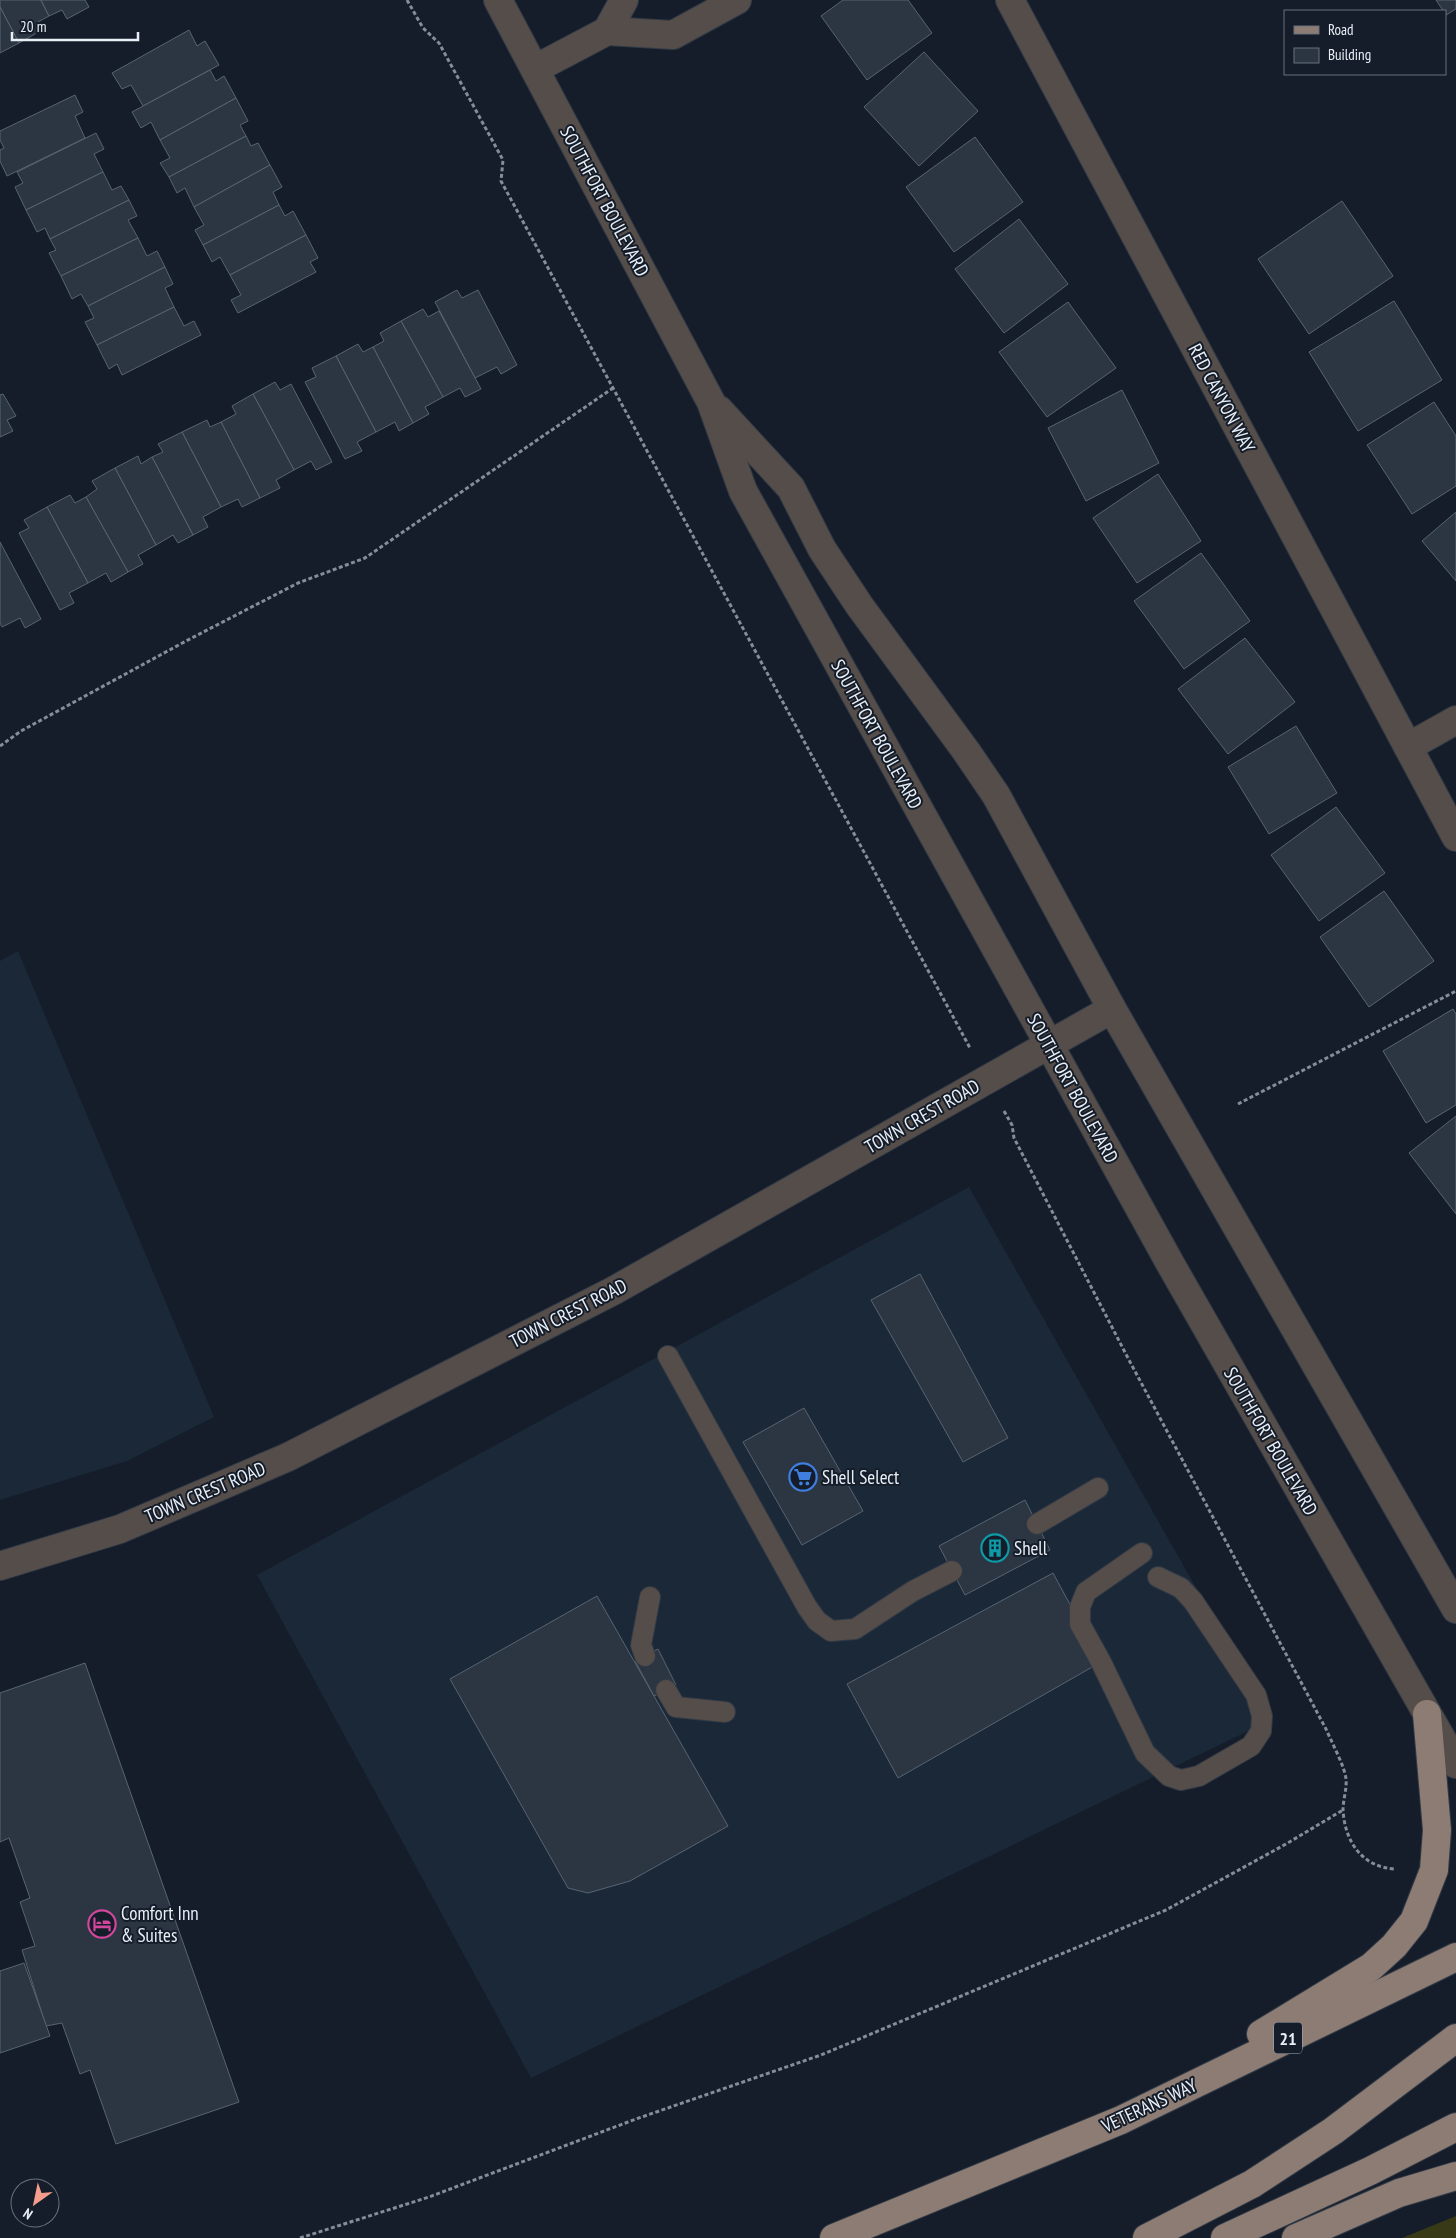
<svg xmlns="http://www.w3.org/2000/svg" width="1456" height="2238" font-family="'PT Sans Narrow',sans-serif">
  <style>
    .built { fill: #1a2838 }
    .green { fill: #373917 }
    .building { fill: #2b3642; stroke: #586472 }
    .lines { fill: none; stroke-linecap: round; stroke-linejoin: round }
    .service-casing { stroke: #323a46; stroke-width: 22 }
    .minor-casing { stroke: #323a46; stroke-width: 30 }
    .tertiary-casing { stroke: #323a46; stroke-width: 30 }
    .primary-casing { stroke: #323a46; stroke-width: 30 }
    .path { stroke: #858d97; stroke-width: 3; stroke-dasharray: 4 2.5; stroke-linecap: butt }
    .service { stroke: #544d49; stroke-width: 20 }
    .minor { stroke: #544d49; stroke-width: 28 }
    .tertiary { stroke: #544d49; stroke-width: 28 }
    .primary { stroke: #8c7c74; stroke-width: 28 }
    .labels { text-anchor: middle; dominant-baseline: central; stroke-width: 4; stroke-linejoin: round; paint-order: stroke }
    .shield { fill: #141d29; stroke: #a8b0b9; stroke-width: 1 }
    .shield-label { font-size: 18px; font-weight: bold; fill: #e8eff7 }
    .street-label { font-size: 19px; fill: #e8eff7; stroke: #141d29 }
    .poi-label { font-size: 19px; fill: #e8eff7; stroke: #141d29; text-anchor: start }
  </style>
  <rect width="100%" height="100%" fill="#141d29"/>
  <g class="built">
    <polygon points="18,951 214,1417 127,1461 0,1500 0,961"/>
    <polygon points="969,1187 1271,1720 531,2078 257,1575"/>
  </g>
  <polygon class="green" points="1456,2216 1456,2238 1402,2238"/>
  <g class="building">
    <polygon points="0,0 41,0 49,16 38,22 42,30 19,43 0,7"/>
    <polygon points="41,0 85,0 89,7 67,19 62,10 49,16"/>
    <polygon points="843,0 908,0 932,33 867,80 821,16"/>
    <polygon points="1436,0 1456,0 1456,9 1446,15"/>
    <polygon points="0,7 19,43 0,53"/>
    <polygon points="189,30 197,46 205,41 219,65 143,106 131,85 122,89 112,73"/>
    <polygon points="924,52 978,111 919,166 864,107"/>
    <polygon points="210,70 216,81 224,76 236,98 160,140 151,122 141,128 132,112"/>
    <polygon points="75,95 83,112 75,116 85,138 7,176 0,161 0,150 4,148 0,140 0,131"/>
    <polygon points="236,98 248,121 240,125 246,136 169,177 160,163 170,158 160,140"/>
    <polygon points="96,133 104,149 94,154 103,172 26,210 15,187 23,183 17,172"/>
    <polygon points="246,136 251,146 258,143 270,165 194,207 185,188 177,193 169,177"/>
    <polygon points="975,137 1023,202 954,252 906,187"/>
    <polygon points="270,165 282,187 273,192 279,205 203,245 195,230 204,225 194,207"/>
    <polygon points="103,172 112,190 121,186 129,200 50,239 45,228 37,232 26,210"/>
    <polygon points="129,200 137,216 128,220 138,238 61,276 49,253 56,250 50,239"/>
    <polygon points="1342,201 1393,276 1309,334 1258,259"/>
    <polygon points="279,205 285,216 293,211 306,235 230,275 220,257 212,262 203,245"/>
    <polygon points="1019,219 1068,284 1004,333 955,269"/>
    <polygon points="306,235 318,258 310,262 316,272 238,313 231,300 241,295 230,275"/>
    <polygon points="138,238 147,256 157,251 165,267 88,306 81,294 72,299 61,276"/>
    <polygon points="165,267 173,284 165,288 174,307 97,345 85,322 94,318 88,306"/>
    <polygon points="457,290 462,298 478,290 517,365 501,374 497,367 475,378 435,302"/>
    <polygon points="1394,301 1442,380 1358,431 1309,352"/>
    <polygon points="1068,302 1116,368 1047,417 999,352"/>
    <polygon points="174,307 184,326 194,321 201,335 122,375 117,364 109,369 97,345"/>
    <polygon points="423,309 428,317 439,311 481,389 465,397 460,388 443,397 401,321"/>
    <polygon points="401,321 443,397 425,407 429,414 413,423 373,347 384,341 380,333"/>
    <polygon points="358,344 363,352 373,347 413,423 399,431 395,422 376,432 336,356"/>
    <polygon points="336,356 376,432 357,442 362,451 345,459 305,382 316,377 312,368"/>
    <polygon points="275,382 280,390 291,384 332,462 316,470 311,461 294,470 253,394"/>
    <polygon points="1122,390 1159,463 1086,501 1048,428"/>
    <polygon points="3,394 16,416 7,420 13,431 0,437 0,395"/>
    <polygon points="253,394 294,470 276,480 280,488 260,498 221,422 236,414 232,406"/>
    <polygon points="1434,402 1456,436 1456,486 1412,514 1367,445"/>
    <polygon points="207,420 210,427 221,422 260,498 242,507 238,499 221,507 182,432"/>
    <polygon points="182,432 221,507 203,517 208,527 193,535 152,457 163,452 158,444"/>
    <polygon points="138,456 141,464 152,457 193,535 178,543 173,535 156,545 115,468"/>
    <polygon points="115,468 156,545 138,555 143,564 128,572 86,497 97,489 92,481"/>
    <polygon points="1158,474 1201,541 1137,583 1093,518"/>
    <polygon points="70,495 75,503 86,497 128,572 111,582 106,573 88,583 47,507"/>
    <polygon points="47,507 88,583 69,593 74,603 60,610 19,533 29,528 24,520"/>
    <polygon points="1456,512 1456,581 1422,541"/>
    <polygon points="0,542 41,619 25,628 20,618 2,627 0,623"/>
    <polygon points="1201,553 1250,621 1184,669 1134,601"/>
    <polygon points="1245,638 1295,702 1228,754 1178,689"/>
    <polygon points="1296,726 1337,793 1269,834 1228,767"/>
    <polygon points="1336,807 1385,873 1319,921 1271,855"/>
    <polygon points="1384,891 1434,961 1369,1007 1320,937"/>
    <polygon points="1453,1009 1456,1014 1456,1105 1426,1123 1383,1051"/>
    <polygon points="1456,1116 1456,1214 1409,1153"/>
    <polygon points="920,1274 1008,1438 963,1462 871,1300"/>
    <polygon points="804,1408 863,1511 802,1545 743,1442"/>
    <polygon points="1025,1500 1050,1550 965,1595 939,1546"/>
    <polygon points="1053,1573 1101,1662 898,1778 847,1684"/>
    <polygon points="597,1596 728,1826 630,1881 588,1893 568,1888 450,1679"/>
    <polygon points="658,1649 676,1685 654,1696 635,1661"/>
    <polygon points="85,1663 239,2102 116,2144 90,2070 80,2074 62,2023 46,2026 22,1950 35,1946 20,1902 30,1898 9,1838 0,1842 0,1693"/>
    <polygon points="24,1963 50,2036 0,2053 0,1971"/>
  </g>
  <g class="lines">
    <g class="service-casing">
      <g id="service">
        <polyline points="668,1356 807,1607 817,1621 831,1631 855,1629 913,1591 952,1571"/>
        <polyline points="1037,1524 1098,1488"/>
        <polyline points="1142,1553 1086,1592 1080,1607 1080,1624 1101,1662 1145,1753 1169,1776 1181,1780 1199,1776 1251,1746 1261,1731 1262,1716 1256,1695 1193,1601 1181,1588 1158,1577"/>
        <polyline points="645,1656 641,1645 650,1597"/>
        <polyline points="666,1690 676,1707 725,1712"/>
      </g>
    </g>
    <g class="minor-casing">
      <g id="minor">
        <polyline points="1010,0 1456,837"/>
        <polyline points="607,31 624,0"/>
        <polyline points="535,69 607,31 673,35 737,0"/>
        <polyline points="1408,747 1456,720"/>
        <polyline points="0,1566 120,1529 288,1457 613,1291 1112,1009"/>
      </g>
    </g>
    <g class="tertiary-casing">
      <g id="tertiary">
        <polyline points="498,0 711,402 743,491 1171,1265 1456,1764"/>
        <polyline points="719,410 791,488 822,549 859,605 966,751 996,795 1112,1009 1456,1609"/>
      </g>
    </g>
    <g class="primary-casing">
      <g id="primary">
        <polyline points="1261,2034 1371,1967 1394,1946 1414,1921 1434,1870 1437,1830 1427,1714"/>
        <polyline points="834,2238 1121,2120 1456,1957"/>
        <polyline points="1147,2238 1252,2184 1333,2131 1456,2038"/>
        <polyline points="1225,2238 1370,2171 1456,2127"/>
        <polyline points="1296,2238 1399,2193 1456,2176"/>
      </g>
    </g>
    <g class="path">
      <polyline points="407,0 423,28 439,43 503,160 501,181 970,1048"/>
      <polyline points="0,746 21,731 186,641 298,583 365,558 613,388"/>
      <polyline points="1238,1104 1456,991"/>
      <path d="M1004 1111 1012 1125 1014 1138 1129 1360 1326 1729C1331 1741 1345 1767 1346 1779 1347 1789 1343 1800 1343 1810 1345 1842 1362 1867 1395 1869"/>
      <polyline points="300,2238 429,2197 636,2119 821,2055 1166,1910 1286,1844 1343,1810"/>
    </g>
    <use href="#service" class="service"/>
    <use href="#minor" class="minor"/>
    <use href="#tertiary" class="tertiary"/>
    <use href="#primary" class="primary"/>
  </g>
  <defs>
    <g id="supermarket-ring" transform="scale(1.4375)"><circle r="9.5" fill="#141d29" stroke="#3f7fe0" stroke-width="1.5"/><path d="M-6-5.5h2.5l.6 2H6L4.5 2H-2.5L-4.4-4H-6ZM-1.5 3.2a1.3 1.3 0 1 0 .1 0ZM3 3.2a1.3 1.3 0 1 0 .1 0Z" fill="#3f7fe0"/></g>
    <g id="building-ring" transform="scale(1.4375)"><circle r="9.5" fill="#141d29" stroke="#0f9aa8" stroke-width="1.5"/><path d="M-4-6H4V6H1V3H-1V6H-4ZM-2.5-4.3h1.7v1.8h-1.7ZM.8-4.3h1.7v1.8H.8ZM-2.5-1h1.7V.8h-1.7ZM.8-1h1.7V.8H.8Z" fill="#0f9aa8"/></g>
    <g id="hotel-ring" transform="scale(1.4375)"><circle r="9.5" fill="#141d29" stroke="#d1479c" stroke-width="1.5"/><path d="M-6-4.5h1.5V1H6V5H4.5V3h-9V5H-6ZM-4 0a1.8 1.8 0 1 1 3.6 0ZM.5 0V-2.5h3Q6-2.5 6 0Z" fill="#d1479c"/></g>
  </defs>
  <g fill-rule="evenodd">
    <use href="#supermarket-ring" x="803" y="1477"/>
    <use href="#building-ring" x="995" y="1548"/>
    <use href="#hotel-ring" x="102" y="1924"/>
  </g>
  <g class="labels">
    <rect class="shield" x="1274" y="2022.5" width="28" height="31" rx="4"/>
    <g class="shield-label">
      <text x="1288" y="2038">21</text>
    </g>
    <g class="street-label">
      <text transform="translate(605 201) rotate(62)">SOUTHFORT BOULEVARD</text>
      <text transform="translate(1222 398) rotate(62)">RED CANYON WAY</text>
      <text transform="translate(877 734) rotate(61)">SOUTHFORT BOULEVARD</text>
      <text transform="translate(1073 1088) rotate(61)">SOUTHFORT BOULEVARD</text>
      <text transform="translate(922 1116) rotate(-30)">TOWN CREST ROAD</text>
      <text transform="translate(568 1313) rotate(-27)">TOWN CREST ROAD</text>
      <text transform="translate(1271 1441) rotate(60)">SOUTHFORT BOULEVARD</text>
      <text transform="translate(205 1492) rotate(-23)">TOWN CREST ROAD</text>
      <text transform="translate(1149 2105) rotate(-25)">VETERANS WAY</text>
    </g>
    <g class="poi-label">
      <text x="822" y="1477">Shell Select</text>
      <text x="1014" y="1548">Shell</text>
      <text x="121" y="1913">Comfort Inn<tspan x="121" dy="22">&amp; Suites</tspan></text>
    </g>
  </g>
  <rect x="1284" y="10" width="162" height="65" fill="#141d29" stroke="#69717b"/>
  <rect x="1294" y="26" width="25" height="8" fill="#8c7c74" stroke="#69717b"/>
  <text x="1328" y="35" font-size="15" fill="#e8eff7">Road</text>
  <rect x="1294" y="48" width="25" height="15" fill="#2b3642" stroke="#69717b"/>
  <text x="1328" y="60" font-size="15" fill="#e8eff7">Building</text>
  <g transform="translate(35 2203) rotate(213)"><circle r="24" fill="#141d29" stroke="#69717b"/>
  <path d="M0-4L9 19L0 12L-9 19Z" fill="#f49d8c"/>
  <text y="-8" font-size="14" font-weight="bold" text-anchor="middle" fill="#e8eff7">N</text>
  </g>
  <path d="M12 32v8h126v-8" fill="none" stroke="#e8eff7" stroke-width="2.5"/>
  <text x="20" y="32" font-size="15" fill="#e8eff7" stroke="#141d29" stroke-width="4" paint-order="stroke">20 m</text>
</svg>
